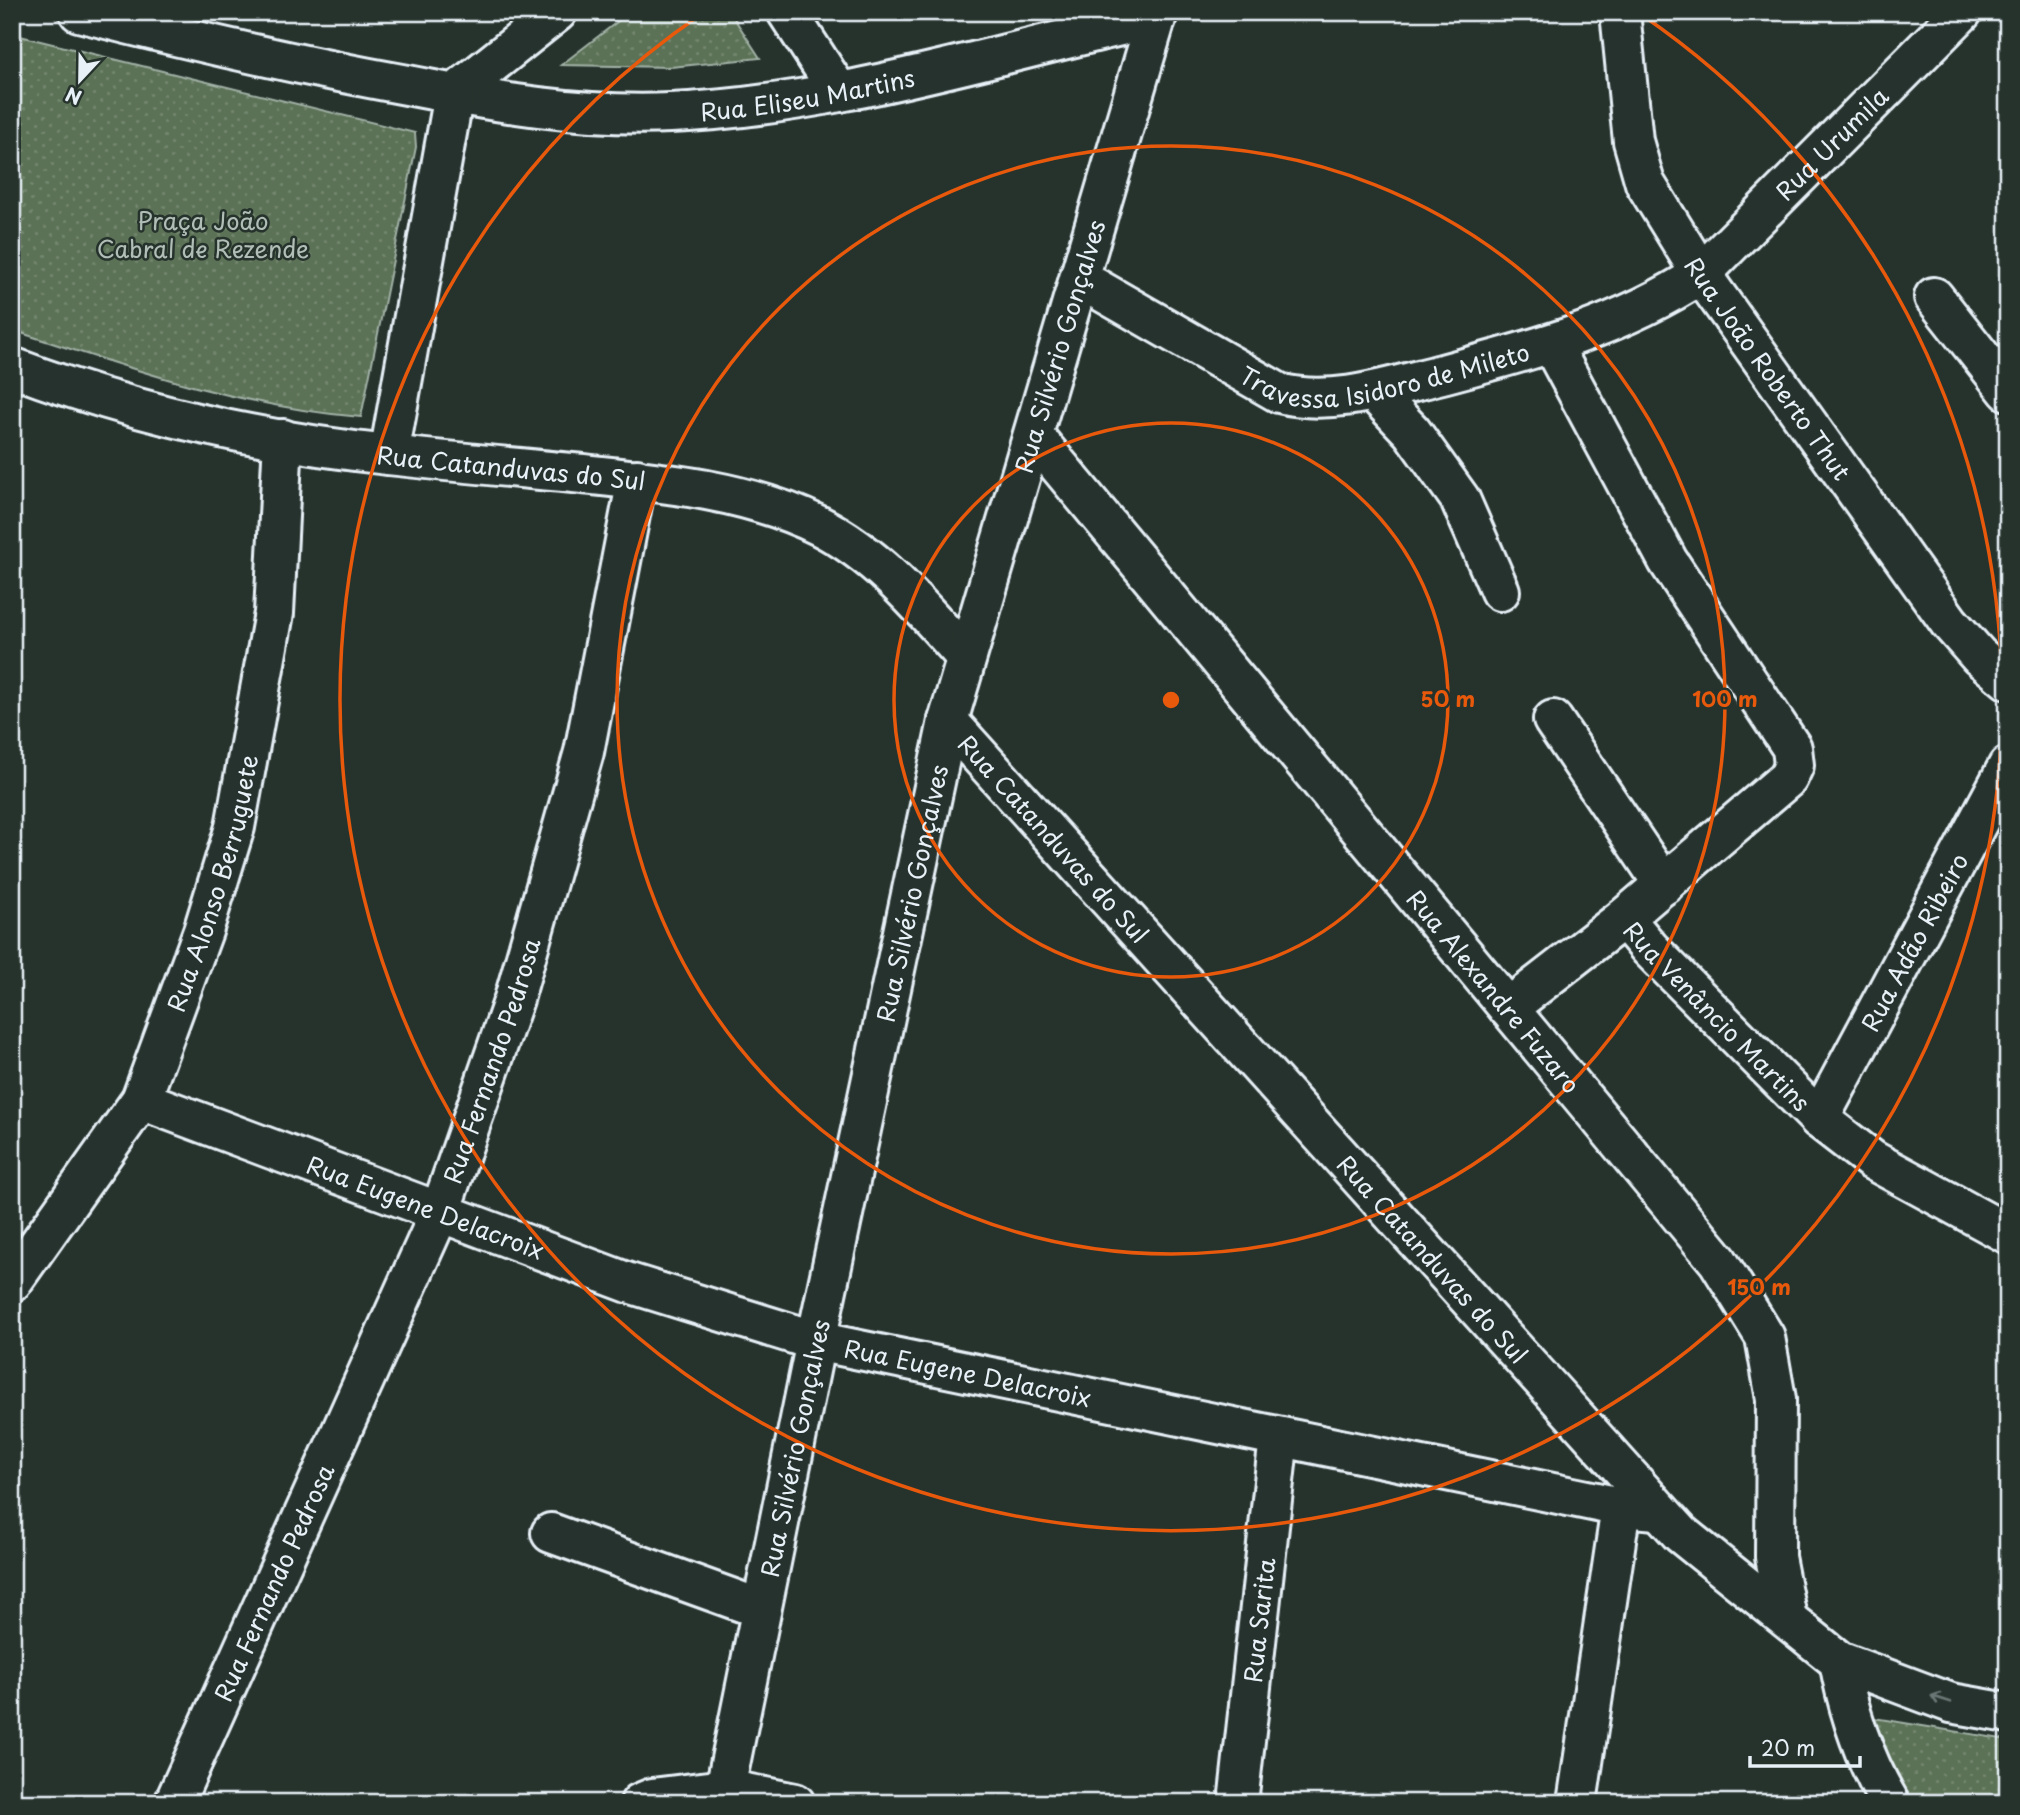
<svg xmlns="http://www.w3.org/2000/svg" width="2020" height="1815" font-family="'Playpen Sans',sans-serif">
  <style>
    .park { fill: url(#park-dots); stroke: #a2b2a7; stroke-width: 2 }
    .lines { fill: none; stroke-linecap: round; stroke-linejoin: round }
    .minor-casing { stroke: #e8f1f8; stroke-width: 44 }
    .minor { stroke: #26332d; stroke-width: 38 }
    .oneway { stroke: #6a7674 }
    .ring { fill: none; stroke: #e8590c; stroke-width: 3.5 }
    .labels { text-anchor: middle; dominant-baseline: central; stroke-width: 5; stroke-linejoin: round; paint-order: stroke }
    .street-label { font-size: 24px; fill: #e8f1f8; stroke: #26332d }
    .park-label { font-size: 24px; fill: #b0beb7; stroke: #26332d }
    .centre { fill: #e8590c; stroke: #26332d; stroke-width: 3.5 }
    .ring-label { font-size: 21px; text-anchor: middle; font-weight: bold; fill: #e8590c; stroke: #26332d; stroke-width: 5; stroke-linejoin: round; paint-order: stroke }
  </style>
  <defs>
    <pattern id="park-dots" width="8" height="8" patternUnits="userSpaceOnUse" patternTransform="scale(1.75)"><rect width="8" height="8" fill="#5b7256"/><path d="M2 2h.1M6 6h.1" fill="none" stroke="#73876f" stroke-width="1.8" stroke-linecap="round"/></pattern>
  </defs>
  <rect width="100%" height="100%" fill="#26332d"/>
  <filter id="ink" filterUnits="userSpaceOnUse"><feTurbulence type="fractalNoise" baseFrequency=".0143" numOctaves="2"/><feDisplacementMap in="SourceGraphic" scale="14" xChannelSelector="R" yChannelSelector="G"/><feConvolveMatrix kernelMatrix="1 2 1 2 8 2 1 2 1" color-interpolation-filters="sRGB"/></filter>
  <g filter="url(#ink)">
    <g class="park">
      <polygon points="630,12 730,12 760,58 671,67 561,65"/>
      <path d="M12 34 415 133 416 147 361 417C242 408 126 367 12 330Z"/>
      <polygon points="1874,1718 2008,1740 2008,1803 1908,1803 1891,1773"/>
    </g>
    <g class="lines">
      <g class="minor-casing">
        <g id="minor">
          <path id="s1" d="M79 12C188 40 296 65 407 85 494 102 581 117 670 113 836 106 995 53 1156 18"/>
          <polyline points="787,12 839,92"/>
          <path id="s2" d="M1620 12 1633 141 1645 183 1701 274 1949 622 1979 656 2008 680"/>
          <polyline points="454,94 557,12"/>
          <path id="s3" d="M1080 279 1279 393C1332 407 1390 387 1442 374 1533 350 1621 327 1701 274L1962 12"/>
          <polyline points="1934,297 2008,391"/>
          <path id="s4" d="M1552 345 1668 561 1792 748 1794 765 1788 778 1624 918 1650 949 1819 1119 1872 1160 2008 1234"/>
          <path id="s5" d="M12 367C133 413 260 441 388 455 453 462 518 468 583 474 662 482 748 490 820 526 879 556 922 608 965 656"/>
          <polyline points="1374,392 1412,432 1460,499 1500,591"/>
          <path id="s6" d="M1034 436 1718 1261 1765 1337 1776 1399 1775 1557 1787 1618"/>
          <polyline points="389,455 454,94"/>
          <polyline points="1553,720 1664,885"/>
          <path id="s7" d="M948 721 1681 1534 1839 1661 1951 1703 2008 1713"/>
          <polyline points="1508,1008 1624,918"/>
          <path id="s8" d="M141 1100 629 1283 816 1341 1621 1507 1657 1510"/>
          <path id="s9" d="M1819 1119 2008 766"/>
          <path id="s10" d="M12 1282 141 1100 203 931 235 827 274 613 283 439"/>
          <polyline points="551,1533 761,1609"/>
          <path d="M1839 1661C1848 1711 1864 1759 1890 1803"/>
          <path id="s11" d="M725 1789 816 1341 948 721 1158 12"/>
          <path id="s12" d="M174 1803 440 1212 514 999 584 752 637 479"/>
          <polyline points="640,1803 652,1798 725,1789 795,1803"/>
          <path id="s13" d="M1238 1803 1279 1437"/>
          <polyline points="1577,1803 1621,1507"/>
        </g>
      </g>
      <use href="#minor" class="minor"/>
    </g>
    <defs><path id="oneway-shaft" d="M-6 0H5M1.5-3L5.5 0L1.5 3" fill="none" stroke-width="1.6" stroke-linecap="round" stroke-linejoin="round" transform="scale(1.75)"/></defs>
    <use class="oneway" href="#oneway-shaft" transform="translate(1941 1699) rotate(-162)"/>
  </g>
  <g class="ring">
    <circle cx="1171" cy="700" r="277"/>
    <circle cx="1171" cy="700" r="554"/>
    <path d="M1642 15A831 831 0 1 1 700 15"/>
  </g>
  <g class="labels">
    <g class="street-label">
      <text stroke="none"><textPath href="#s1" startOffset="740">Rua Eliseu Martins</textPath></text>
      <text stroke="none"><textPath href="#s3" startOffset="859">Rua Urumila</textPath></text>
      <text stroke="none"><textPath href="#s11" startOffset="1482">Rua Silvério Gonçalves</textPath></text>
      <text stroke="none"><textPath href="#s3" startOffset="336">Travessa Isidoro de Mileto</textPath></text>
      <text stroke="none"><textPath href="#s2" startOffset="396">Rua João Roberto Thut</textPath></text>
      <text stroke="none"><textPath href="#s5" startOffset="511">Rua Catanduvas do Sul</textPath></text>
      <text stroke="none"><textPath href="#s7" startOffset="158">Rua Catanduvas do Sul</textPath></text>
      <text stroke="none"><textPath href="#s10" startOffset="452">Rua Alonso Berruguete</textPath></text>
      <text stroke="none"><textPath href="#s11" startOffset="915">Rua Silvério Gonçalves</textPath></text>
      <text stroke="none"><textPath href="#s9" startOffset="201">Rua Adão Ribeiro</textPath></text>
      <text stroke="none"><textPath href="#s6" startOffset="721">Rua Alexandre Fuzaro</textPath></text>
      <text stroke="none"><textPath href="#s4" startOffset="852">Rua Venâncio Martins</textPath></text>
      <text stroke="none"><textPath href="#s12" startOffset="808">Rua Fernando Pedrosa</textPath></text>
      <text stroke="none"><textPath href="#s8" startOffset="304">Rua Eugene Delacroix</textPath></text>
      <text stroke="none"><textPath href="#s7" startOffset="724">Rua Catanduvas do Sul</textPath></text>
      <text stroke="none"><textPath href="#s8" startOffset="872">Rua Eugene Delacroix</textPath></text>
      <text stroke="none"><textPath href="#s11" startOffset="348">Rua Silvério Gonçalves</textPath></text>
      <text stroke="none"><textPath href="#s12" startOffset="242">Rua Fernando Pedrosa</textPath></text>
      <text stroke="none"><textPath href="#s13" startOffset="184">Rua Sarita</textPath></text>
    </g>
    <g class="park-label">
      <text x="203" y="220">Praça João<tspan x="203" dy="28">Cabral de Rezende</tspan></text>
    </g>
  </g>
  <circle cx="1171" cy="700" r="10" class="centre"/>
  <g class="ring-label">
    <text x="1448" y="707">50 m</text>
    <text x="1725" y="707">100 m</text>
    <text x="1759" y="1295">150 m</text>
  </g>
  <rect width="2020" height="1815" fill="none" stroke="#26332d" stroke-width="42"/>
  <rect x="21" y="21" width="1978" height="1773" fill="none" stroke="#e8f1f8" stroke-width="2.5" filter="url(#ink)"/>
  <g transform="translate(80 80) rotate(202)" stroke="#26332d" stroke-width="5" paint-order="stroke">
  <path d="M0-5L12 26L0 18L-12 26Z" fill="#e8f1f8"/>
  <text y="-10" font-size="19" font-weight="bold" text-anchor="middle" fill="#e8f1f8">N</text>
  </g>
  <path d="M1750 1756v10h110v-10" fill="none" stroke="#e8f1f8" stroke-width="3.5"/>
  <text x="1761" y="1756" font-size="21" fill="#e8f1f8" stroke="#26332d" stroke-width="5" paint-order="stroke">20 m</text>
</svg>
